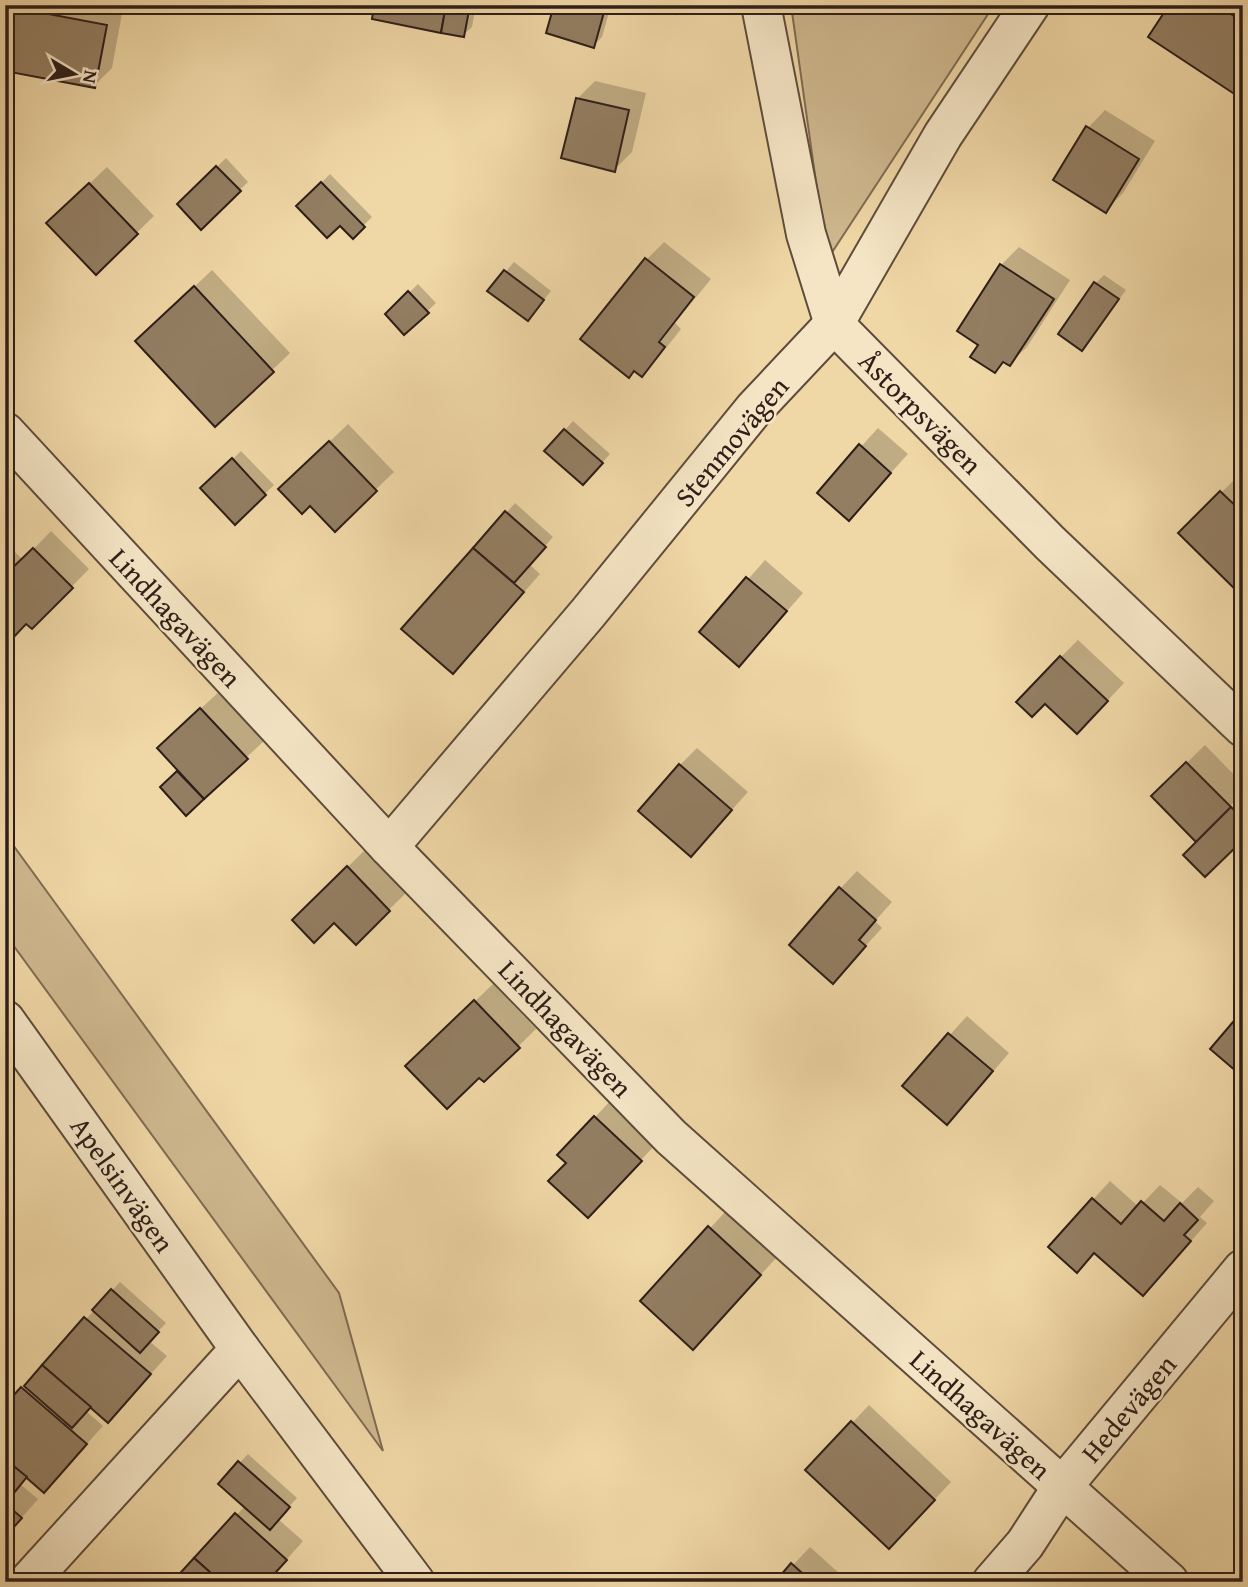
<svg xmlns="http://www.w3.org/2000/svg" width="1248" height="1587" font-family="'Gentium Book Plus',serif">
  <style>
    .green { fill: #cfb88e; stroke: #7e6b54; stroke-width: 2 }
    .shadow { fill: #0003 }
    .building { fill: #937e62; stroke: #2e1e19; stroke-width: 2 }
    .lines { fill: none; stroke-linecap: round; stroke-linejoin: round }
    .minor-casing { stroke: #5e4c3c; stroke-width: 42 }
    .minor { stroke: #f5e5c5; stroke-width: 38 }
    .labels { text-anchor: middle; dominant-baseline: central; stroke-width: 5; stroke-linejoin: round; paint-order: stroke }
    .street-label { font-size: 28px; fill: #2e1e19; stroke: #f5e5c5 }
  </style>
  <rect width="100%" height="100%" fill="#f0d7a6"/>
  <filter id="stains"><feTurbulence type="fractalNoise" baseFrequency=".00286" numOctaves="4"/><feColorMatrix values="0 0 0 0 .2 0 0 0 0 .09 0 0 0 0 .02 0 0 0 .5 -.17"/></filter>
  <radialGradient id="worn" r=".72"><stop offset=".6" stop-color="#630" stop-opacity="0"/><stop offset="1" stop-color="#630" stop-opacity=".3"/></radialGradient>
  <g class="green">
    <polygon points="791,5 994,5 827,260"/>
    <polygon points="5,834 339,1293 383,1451 5,934"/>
  </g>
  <g class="shadow">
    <polygon points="10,5 108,5 123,8 112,68 94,86 5,69 5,21"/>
    <polygon points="376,5 476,5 472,27 463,35"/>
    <polygon points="556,5 611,5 602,37 593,46"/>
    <polygon points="1171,5 1243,5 1242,96"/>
    <polygon points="595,81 646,93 632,152 614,170 577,99"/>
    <polygon points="1105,110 1155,141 1123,193 1105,211 1088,128"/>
    <polygon points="226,158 248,182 201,227 179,204"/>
    <polygon points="107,167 154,216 96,272 66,206"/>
    <polygon points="330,174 372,217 353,236 340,224 298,206"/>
    <polygon points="664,242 711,279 675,323 681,329 659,357 642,375 635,370 629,376 583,339 647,259"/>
    <polygon points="1019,247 1070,280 1027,347 1009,364 1005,361 995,371 980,344 1001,265"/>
    <polygon points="514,262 551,291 528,319 490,290"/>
    <polygon points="212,270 290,353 215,425 155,324"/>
    <polygon points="1104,275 1126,290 1082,349 1096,283"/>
    <polygon points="418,284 436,303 404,333 387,314"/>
    <polygon points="573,421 610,454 592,474 565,430"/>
    <polygon points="348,424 394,472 335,529 310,504 298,472"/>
    <polygon points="878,428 908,454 849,519 819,493"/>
    <polygon points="241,451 274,485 235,523 203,488"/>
    <polygon points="1239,475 1243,479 1243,595 1181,533"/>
    <polygon points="515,503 553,537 529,564 540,574 470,654 404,629"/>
    <polygon points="51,531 89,569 32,627 27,622 5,634 5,561 15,552 23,560"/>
    <polygon points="765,560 803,593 739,665 701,632"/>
    <polygon points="1078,640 1124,683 1095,714 1046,702 1061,657"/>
    <polygon points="219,692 264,741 186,813 162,787 180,770 177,730"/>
    <polygon points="1205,745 1243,784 1243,793 1238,798 1243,802 1243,838 1186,855 1239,802 1236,800 1196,840 1153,796"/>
    <polygon points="697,748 748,792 691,855 680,765"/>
    <polygon points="365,850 407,892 356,942 334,920 294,920"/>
    <polygon points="857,871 892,902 875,921 882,928 833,981 840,889"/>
    <polygon points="493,984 536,1029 484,1080 480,1075 425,1049"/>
    <polygon points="1243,1014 1243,1075 1212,1049"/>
    <polygon points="967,1016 1009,1053 964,1105 904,1086"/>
    <polygon points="612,1099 658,1142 605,1198 560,1155"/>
    <polygon points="1110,1181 1139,1207 1160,1185 1182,1203 1198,1187 1214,1201 1200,1217 1207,1223 1160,1276 1095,1252 1077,1271 1050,1247"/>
    <polygon points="727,1210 778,1256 710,1330 642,1301"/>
    <polygon points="120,1282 166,1323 149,1341 167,1356 108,1421 91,1406 86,1411 103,1426 44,1491 27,1476 20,1484 38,1499 5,1537 5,1408"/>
    <polygon points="869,1405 951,1482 907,1529 852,1423"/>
    <polygon points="248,1454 297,1498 278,1519 303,1541 267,1582 175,1582 245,1506 220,1484"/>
    <polygon points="810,1547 849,1582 777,1582"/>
  </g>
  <g class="building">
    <polygon points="374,5 446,5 441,33 372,19"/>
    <polygon points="446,5 470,5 464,37 441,33"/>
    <polygon points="554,5 606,5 594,48 546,33"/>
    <polygon points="648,5 678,5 675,14"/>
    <polygon points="1169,5 1217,5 1243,22 1242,99 1148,37"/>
    <polygon points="6,6 107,25 95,88 5,71"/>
    <polygon points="576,98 629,110 615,172 561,158"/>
    <polygon points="1086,126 1139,159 1106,213 1053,180"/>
    <polygon points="216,166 241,191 201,230 177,204"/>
    <polygon points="321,182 365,227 353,239 340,226 327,238 296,206"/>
    <polygon points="89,183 138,234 96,275 46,223"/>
    <polygon points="645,258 694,297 659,342 665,347 642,377 634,371 629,378 580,339"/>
    <polygon points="1000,264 1054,299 1010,366 1003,362 995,373 970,357 978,345 957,331"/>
    <polygon points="504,270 544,300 528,321 487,291"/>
    <polygon points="1094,282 1119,299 1082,351 1058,334"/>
    <polygon points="194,286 274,372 215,427 135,341"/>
    <polygon points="408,291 429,313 404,335 385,314"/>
    <polygon points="564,429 603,463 583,485 544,451"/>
    <polygon points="329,441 377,491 335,532 310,506 302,514 278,489"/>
    <polygon points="859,444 891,473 849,521 817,493"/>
    <polygon points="232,458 266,495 235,525 200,488"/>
    <polygon points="1220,491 1243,513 1243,597 1178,533"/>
    <polygon points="505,511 546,547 514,583 473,548"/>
    <polygon points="33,548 73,588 32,629 26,624 10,641 5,636 5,575"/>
    <polygon points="473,548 524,592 453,674 401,629"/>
    <polygon points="746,577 787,611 739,667 699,632"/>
    <polygon points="1060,656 1108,701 1077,734 1045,704 1032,717 1016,702"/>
    <polygon points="200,708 248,759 204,799 157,748"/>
    <polygon points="1186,762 1231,807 1196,842 1151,796"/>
    <polygon points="679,764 732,810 691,857 638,811"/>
    <polygon points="177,771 204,799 186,816 160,787"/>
    <polygon points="1231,807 1243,819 1243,840 1205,877 1183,855"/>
    <polygon points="347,866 390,911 356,945 334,923 314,943 292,920"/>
    <polygon points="839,887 876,920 859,940 866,946 833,984 789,945"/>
    <polygon points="474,1000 520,1048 484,1082 479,1078 447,1109 405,1066"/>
    <polygon points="1233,1022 1243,1030 1243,1077 1210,1049"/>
    <polygon points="948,1033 993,1071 947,1125 902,1086"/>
    <polygon points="594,1116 642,1161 588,1218 548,1181 566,1163 557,1155"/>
    <polygon points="1092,1198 1121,1224 1141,1201 1164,1221 1180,1203 1198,1220 1184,1235 1191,1241 1143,1296 1094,1253 1077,1273 1048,1247"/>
    <polygon points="708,1226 761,1275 693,1350 640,1301"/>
    <polygon points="111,1289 159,1332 140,1353 92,1310"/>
    <polygon points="84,1317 151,1374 108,1423 42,1365"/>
    <polygon points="42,1365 91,1407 72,1428 24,1386"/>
    <polygon points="21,1387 87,1444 44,1493 5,1459 5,1405"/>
    <polygon points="851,1421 935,1500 889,1549 805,1470"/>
    <polygon points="5,1459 27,1477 9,1499 5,1496"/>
    <polygon points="238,1461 290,1507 270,1530 218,1484"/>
    <polygon points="5,1503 22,1518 5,1537"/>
    <polygon points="235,1513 287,1560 267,1582 221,1582 194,1558"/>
    <polygon points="194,1558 221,1582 172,1582"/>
    <polygon points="791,1563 812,1582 775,1582"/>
  </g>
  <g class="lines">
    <g class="minor-casing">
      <g id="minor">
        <polyline points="761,5 806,234 834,324 1050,543 1243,727"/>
        <polyline points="5,432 389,847 671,1137 1169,1582"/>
        <polyline points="389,847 588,613 754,409 834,324 943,135 1030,5"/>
        <polyline points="5,1020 240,1349 415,1582"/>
        <polyline points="28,1582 240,1349"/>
        <polyline points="992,1582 1025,1544 1062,1487 1243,1269"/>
      </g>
    </g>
    <use href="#minor" class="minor"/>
  </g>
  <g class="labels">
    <g class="street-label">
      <text transform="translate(921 412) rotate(45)">Åstorpsvägen</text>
      <text transform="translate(731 441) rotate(-50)">Stenmovägen</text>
      <text transform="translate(176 617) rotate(47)">Lindhagavägen</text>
      <text transform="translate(566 1028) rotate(46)">Lindhagavägen</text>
      <text transform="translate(123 1184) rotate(55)">Apelsinvägen</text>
      <text transform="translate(1128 1408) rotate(-50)">Hedevägen</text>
      <text transform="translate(981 1414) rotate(42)">Lindhagavägen</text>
    </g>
  </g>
  <rect width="1248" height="1587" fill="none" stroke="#f0d7a6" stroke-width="28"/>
  <rect x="7" y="7" width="1234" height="1573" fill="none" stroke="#2e1e19" stroke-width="3.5"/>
  <rect x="14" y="14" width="1220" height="1559" fill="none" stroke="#2e1e19" stroke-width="2"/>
  <g transform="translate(74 74) rotate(100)" stroke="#f5e5c5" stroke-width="5" paint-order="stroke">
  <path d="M0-5L12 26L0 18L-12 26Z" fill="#2e1e19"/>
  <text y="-10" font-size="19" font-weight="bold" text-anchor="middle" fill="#2e1e19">N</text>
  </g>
  <rect width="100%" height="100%" filter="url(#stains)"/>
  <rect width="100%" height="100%" fill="url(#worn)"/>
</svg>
